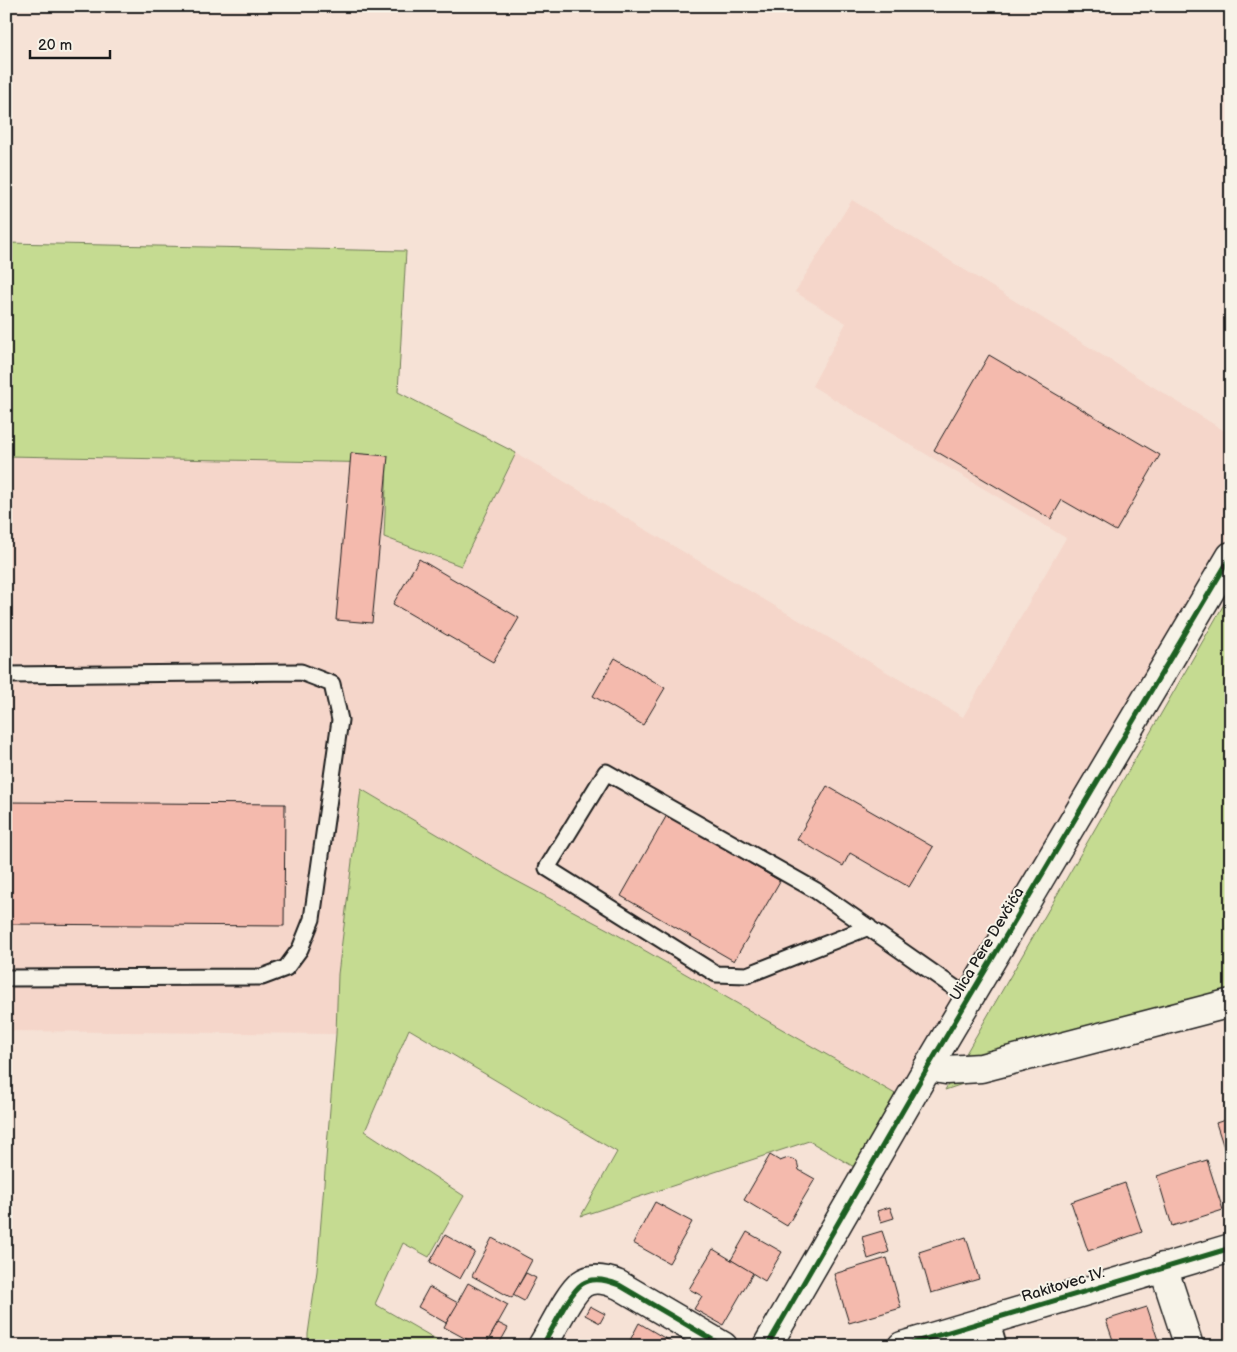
<svg xmlns="http://www.w3.org/2000/svg" width="1237" height="1352" font-family="'Balsamiq Sans',sans-serif">
  <style>
    .built { fill: #f5d6ca }
    .green { fill: #c5db91; stroke: #707c56 }
    .building { fill: #f4baad; stroke: #1c1c1c }
    .lines { fill: none; stroke-linecap: round; stroke-linejoin: round }
    .lane-casing { stroke: #1c1c1c; stroke-width: 19 }
    .street-casing { stroke: #1c1c1c; stroke-width: 31 }
    .lane { stroke: #f7f3e8; stroke-width: 15 }
    .street { stroke: #f7f3e8; stroke-width: 28 }
    .cycleway-casing { stroke: #f7f3e8; stroke-width: 8 }
    .cycleway { stroke: #1b5e20; stroke-width: 5 }
    .labels { text-anchor: middle; dominant-baseline: central; stroke-width: 4; stroke-linejoin: round; paint-order: stroke }
    .street-label { font-size: 15px; fill: #1c1c1c; stroke: #f7f3e8 }
  </style>
  <rect width="100%" height="100%" fill="#f6e2d6"/>
  <filter id="ink" filterUnits="userSpaceOnUse"><feTurbulence type="fractalNoise" baseFrequency=".02" numOctaves="2"/><feDisplacementMap in="SourceGraphic" scale="10" xChannelSelector="R" yChannelSelector="G"/><feConvolveMatrix kernelMatrix="1 2 1 2 8 2 1 2 1" color-interpolation-filters="sRGB"/></filter>
  <g filter="url(#ink)">
    <polygon class="built" points="852,200 1231,435 1231,534 897,1095 609,930 511,878 361,789 338,974 336,1034 6,1031 6,456 388,463 384,537 461,566 516,453 963,717 1066,538 812,386 846,323 795,292"/>
    <g class="green">
      <polygon points="6,243 406,251 398,392 516,453 461,566 384,537 387,463 6,456"/>
      <polygon points="1231,592 1231,993 945,1090"/>
      <polygon points="361,789 511,878 609,930 897,1095 856,1168 809,1141 581,1216 617,1152 409,1029 365,1131 464,1196 429,1257 403,1243 375,1304 448,1346 308,1346 308,1334 317,1271 336,1034 338,974"/>
    </g>
    <g class="building">
      <polygon points="989,355 1160,455 1116,531 1062,500 1051,519 934,450"/>
      <polygon points="351,453 388,456 372,623 336,620"/>
      <polygon points="419,559 519,618 493,662 393,604"/>
      <polygon points="615,658 665,688 643,725 593,696"/>
      <polygon points="827,786 933,847 909,887 850,853 843,866 797,839"/>
      <polygon points="6,802 285,804 284,926 6,924"/>
      <polygon points="667,815 780,881 734,961 621,896"/>
      <polygon points="1231,1118 1231,1159 1228,1160 1216,1123"/>
      <polygon points="770,1155 780,1161 788,1158 792,1159 797,1161 799,1170 815,1179 787,1226 744,1200"/>
      <polygon points="1207,1160 1223,1210 1172,1226 1157,1176"/>
      <polygon points="1125,1183 1142,1232 1088,1251 1071,1202"/>
      <polygon points="655,1202 692,1222 669,1263 633,1243"/>
      <polygon points="890,1207 894,1218 881,1222 877,1211"/>
      <polygon points="882,1231 889,1252 868,1259 862,1237"/>
      <polygon points="747,1232 782,1252 765,1281 731,1260"/>
      <polygon points="445,1235 475,1252 460,1279 430,1262"/>
      <polygon points="966,1237 979,1279 931,1293 919,1252"/>
      <polygon points="492,1238 532,1260 512,1298 472,1276"/>
      <polygon points="713,1249 753,1273 723,1325 694,1309 702,1296 689,1289"/>
      <polygon points="887,1258 901,1308 849,1323 834,1274"/>
      <polygon points="526,1273 536,1278 524,1301 513,1295"/>
      <polygon points="468,1283 508,1305 485,1346 479,1346 444,1327"/>
      <polygon points="429,1287 458,1303 446,1323 418,1307"/>
      <polygon points="590,1306 605,1314 600,1323 585,1315"/>
      <polygon points="1147,1307 1160,1346 1115,1346 1106,1320"/>
      <polygon points="498,1323 508,1328 498,1346 485,1346"/>
      <polygon points="639,1323 678,1346 627,1346"/>
    </g>
    <g class="lines">
      <g class="lane-casing">
        <g id="lane">
          <polyline points="6,675 301,672 332,684 340,720 312,919 300,949 286,968 262,977 6,978"/>
          <polyline points="869,927 747,975 716,974 547,868 606,772 815,890 969,998"/>
        </g>
      </g>
      <g class="street-casing">
        <g id="street">
          <polyline points="928,1067 946,1070 981,1068 1231,1003"/>
          <polyline points="1163,1267 1189,1346"/>
          <polyline points="985,1321 992,1346"/>
          <path d="M542 1346C552 1331 569 1293 582 1284 593 1276 607 1280 619 1285L723 1346"/>
          <polyline points="767,1346 928,1067 1231,556"/>
          <polyline points="902,1346 1231,1248"/>
        </g>
      </g>
      <use href="#lane" class="lane"/>
      <use href="#street" class="street"/>
      <g class="cycleway-casing">
        <g id="cycleway">
          <path d="M542 1346C552 1331 569 1293 582 1284 593 1276 607 1280 619 1285L723 1346"/>
          <polyline points="767,1346 928,1067 1231,556"/>
          <polyline points="902,1346 1231,1248"/>
        </g>
      </g>
      <use href="#cycleway" class="cycleway"/>
    </g>
  </g>
  <g class="labels">
    <g class="street-label">
      <text transform="translate(987 944) rotate(-59)">Ulica Pere Devčića</text>
      <text transform="translate(1063 1285) rotate(-17)">Rakitovec IV.</text>
    </g>
  </g>
  <rect width="1237" height="1352" fill="none" stroke="#f7f3e8" stroke-width="25"/>
  <rect x="12" y="12" width="1212" height="1327" fill="none" stroke="#1c1c1c" stroke-width="2" filter="url(#ink)"/>
  <path d="M30 50v8h80v-8" fill="none" stroke="#1c1c1c" stroke-width="2.5"/>
  <text x="38" y="50" font-size="15" fill="#1c1c1c" stroke="#f7f3e8" stroke-width="4" paint-order="stroke">20 m</text>
</svg>
